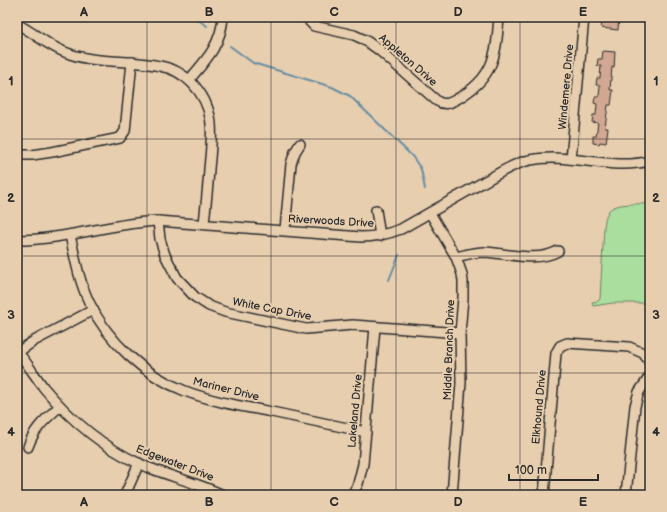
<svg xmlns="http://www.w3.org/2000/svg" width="667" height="512" font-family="'Balsamiq Sans',sans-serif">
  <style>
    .green { fill: #aade9f; stroke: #6a8465 }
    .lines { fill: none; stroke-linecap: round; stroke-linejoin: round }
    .stream { stroke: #698ea3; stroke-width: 2 }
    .building { fill: #d2a892; stroke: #2b2b2b }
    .minor-casing { stroke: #2b2b2b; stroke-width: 12 }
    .minor { stroke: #e7ceaf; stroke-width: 9 }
    .grid { fill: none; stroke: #2b2b2b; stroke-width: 1; stroke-opacity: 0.55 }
    .labels { text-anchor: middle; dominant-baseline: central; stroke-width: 4; stroke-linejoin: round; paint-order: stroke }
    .street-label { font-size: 11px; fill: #2b2b2b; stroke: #e7ceaf }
    .neatline { fill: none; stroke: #2b2b2b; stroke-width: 1.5 }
    .grid-label { font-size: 13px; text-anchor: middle; font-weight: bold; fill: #2b2b2b }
  </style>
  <rect width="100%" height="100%" fill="#e7ceaf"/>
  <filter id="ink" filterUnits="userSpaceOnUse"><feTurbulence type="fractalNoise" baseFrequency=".025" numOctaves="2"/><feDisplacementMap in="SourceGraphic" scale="8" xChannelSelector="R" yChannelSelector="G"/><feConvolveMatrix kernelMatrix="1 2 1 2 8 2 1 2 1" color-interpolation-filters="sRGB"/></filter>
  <g filter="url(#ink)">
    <path class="green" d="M650 204V303H613L593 306 592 302 598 301 600 299 604 227C605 222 605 216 608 212 613 202 640 204 650 204Z"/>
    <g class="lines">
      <g class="stream">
        <polyline points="194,17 207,26"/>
        <polyline points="230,46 253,63 332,87 350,96 412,156 421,169 425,189"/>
        <polyline points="389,280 399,255"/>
      </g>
    </g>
    <g class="building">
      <polygon points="607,17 619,17 618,30 601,28 602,21 606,22"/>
      <polygon points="603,51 615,52 614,68 612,67 610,90 613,90 611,105 608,105 605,128 608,128 606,143 600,142 599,144 593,143 593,136 596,136 598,123 592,122 593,115 596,115 597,104 594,103 595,97 599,97 600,85 596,85 597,78 600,78 601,66 597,66 598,59 602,59"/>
    </g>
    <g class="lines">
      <g class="minor-casing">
        <g id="minor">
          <path d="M308 17 310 22 314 26 354 35 365 40 379 50 437 101C445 106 450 103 457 99 494 78 496 56 499 17"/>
          <path d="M17 24C35 33 50 48 70 54 99 64 130 59 160 66 172 68 183 74 192 83 217 109 212 136 209 169 208 187 206 205 204 223"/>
          <path d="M189 80C206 60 221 45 223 17"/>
          <polyline points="17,155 32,155 52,152 120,138 125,131 132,62"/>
          <polyline points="571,159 584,17"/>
          <polyline points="376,210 380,236"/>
          <polyline points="430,213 456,257 462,274 463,281 463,298 460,333 461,383 452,495"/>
          <polyline points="158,221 160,239 165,255 177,278 195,297 209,306 225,312 306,329 353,325 460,333"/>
          <polyline points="285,230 291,164 295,152 300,144"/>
          <path d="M70 235C75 258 79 281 89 302 108 342 144 375 185 391 211 401 240 406 267 411 300 418 333 425 366 432"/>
          <path d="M17 240C65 240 111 223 158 221L361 237C375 237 388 234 401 229L501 172C510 167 519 162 530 160 569 152 610 171 650 161"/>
          <path d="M456 257C465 255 474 252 484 252 508 253 536 263 558 251"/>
          <path d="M17 351C27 363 35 376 44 388 70 419 103 447 140 464 167 476 196 482 223 495"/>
          <polyline points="18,352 34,341 93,310"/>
          <path d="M28 447C34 428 46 419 60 406"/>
          <polyline points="125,495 139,463"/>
          <polyline points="352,495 358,484 363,464 375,327"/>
          <polyline points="544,495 556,353 560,346 567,343 629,347 643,353 650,362"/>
          <polyline points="626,495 635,406 639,392 650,376"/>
        </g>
      </g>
      <use href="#minor" class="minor"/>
    </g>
  </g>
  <path class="grid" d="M147 17V495M271 17V495M396 17V495M520 17V495M17 139H650M17 256H650M17 373H650"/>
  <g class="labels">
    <g class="street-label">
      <text transform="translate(408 60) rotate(41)">Appleton Drive</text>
      <text transform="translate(566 87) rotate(-85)">Windemere Drive</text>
      <text transform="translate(331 221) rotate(3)">Riverwoods Drive</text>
      <text transform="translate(272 309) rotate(11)">White Cap Drive</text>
      <text transform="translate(449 350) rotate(-88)">Middle Branch Drive</text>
      <text transform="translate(226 389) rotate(14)">Mariner Drive</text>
      <text transform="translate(539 407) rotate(-85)">Elkhound Drive</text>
      <text transform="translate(355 411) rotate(-85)">Lakeland Drive</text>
      <text transform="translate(175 463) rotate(21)">Edgewater Drive</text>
    </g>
  </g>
  <rect width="667" height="512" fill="none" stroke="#e7ceaf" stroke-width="44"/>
  <path d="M509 474v6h89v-6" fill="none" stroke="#2b2b2b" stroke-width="2"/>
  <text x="515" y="474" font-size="12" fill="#2b2b2b" stroke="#e7ceaf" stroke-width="3" paint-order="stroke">100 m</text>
  <rect x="22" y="22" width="623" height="468" class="neatline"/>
  <g class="grid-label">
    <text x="84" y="16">A</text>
    <text x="209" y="16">B</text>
    <text x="334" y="16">C</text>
    <text x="458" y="16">D</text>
    <text x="583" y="16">E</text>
    <text x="11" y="85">1</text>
    <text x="656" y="85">1</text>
    <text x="11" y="202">2</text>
    <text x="656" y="202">2</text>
    <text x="11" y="319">3</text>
    <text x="656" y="319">3</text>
    <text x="11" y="436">4</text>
    <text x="656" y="436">4</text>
    <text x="84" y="506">A</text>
    <text x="209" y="506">B</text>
    <text x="334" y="506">C</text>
    <text x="458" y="506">D</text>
    <text x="583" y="506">E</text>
  </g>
</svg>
